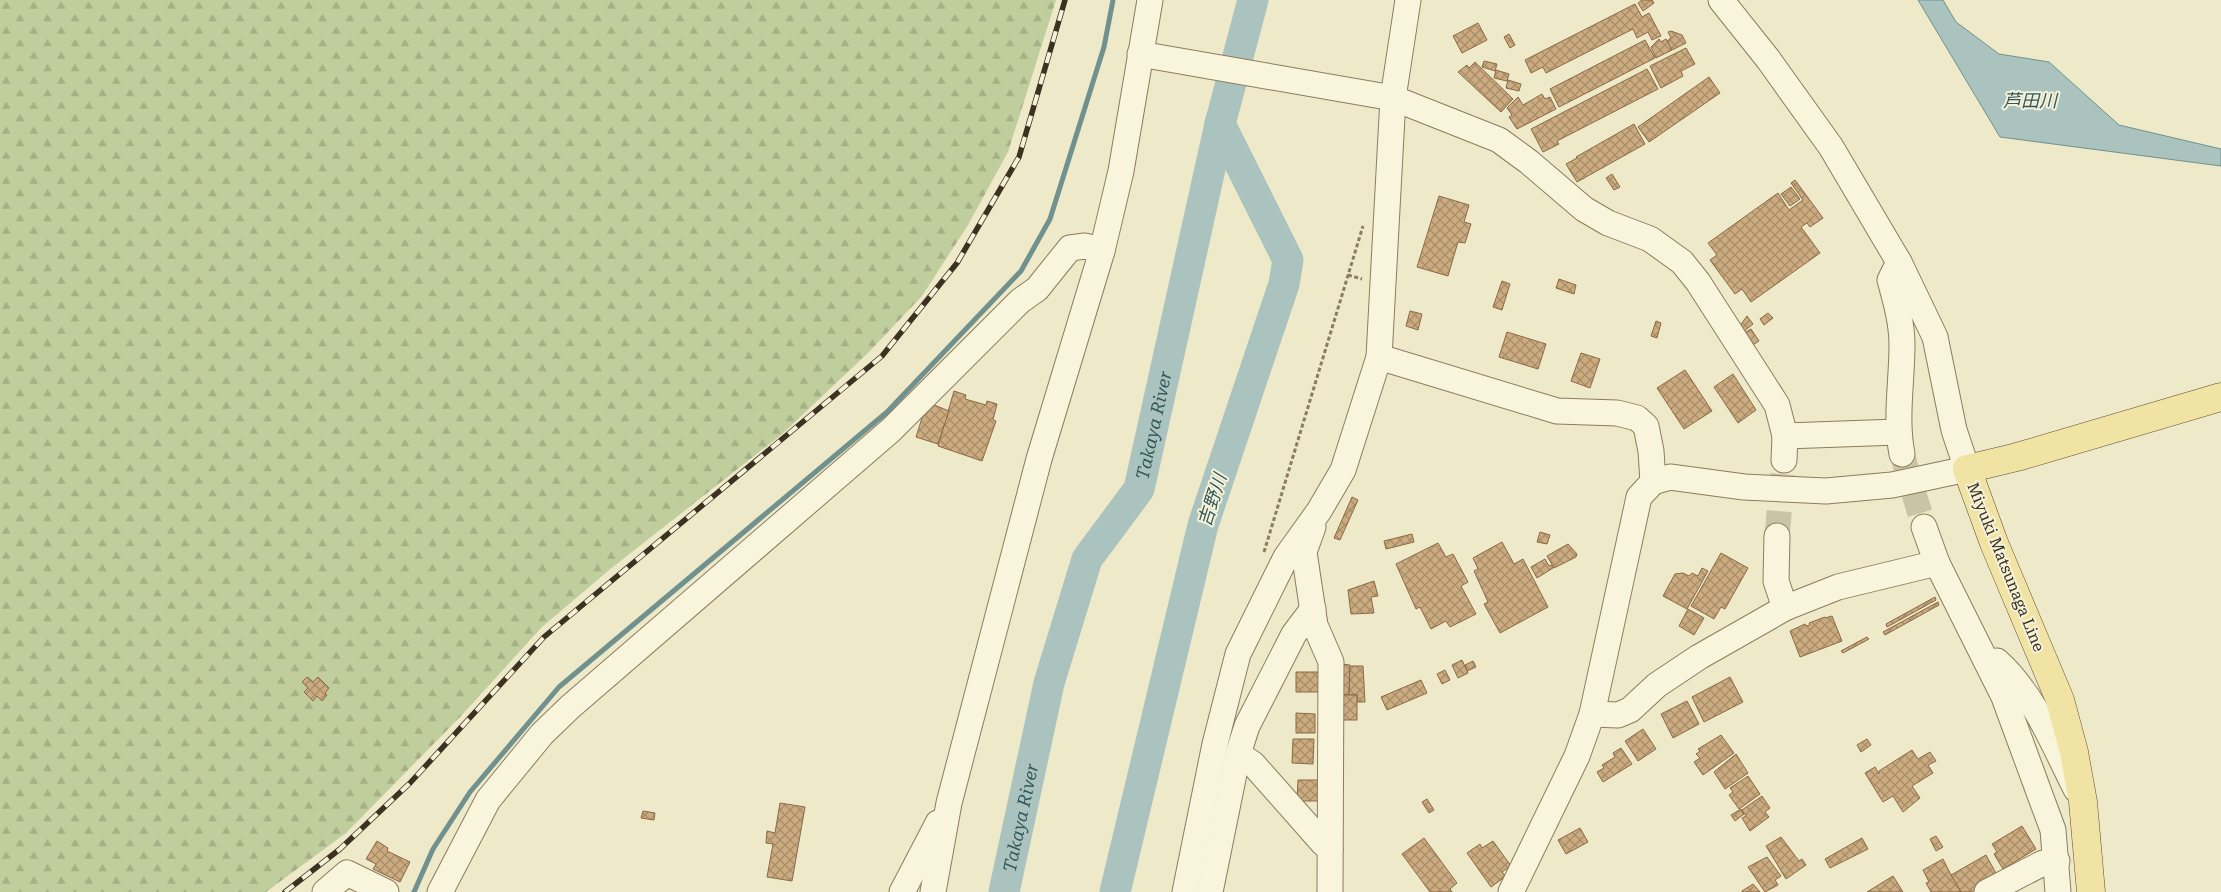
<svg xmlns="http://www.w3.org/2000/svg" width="2221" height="892" font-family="'Roboto Serif','Noto Sans JP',serif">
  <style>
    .forest { fill: url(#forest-firs) }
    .water { fill: #aac3bf; stroke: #70918e }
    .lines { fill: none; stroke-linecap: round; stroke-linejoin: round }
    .stream { stroke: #70918e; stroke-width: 5 }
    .river { stroke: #aac3bf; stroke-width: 31 }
    .building { fill: url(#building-cross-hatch); stroke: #8a6a44 }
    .minor-tunnel { stroke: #cac4a7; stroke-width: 25; stroke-dasharray: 25 12; stroke-linecap: butt }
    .minor-casing { stroke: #8b7c5e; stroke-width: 27 }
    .major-casing { stroke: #594a31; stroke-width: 29 }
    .path { stroke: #8b7c5e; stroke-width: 3; stroke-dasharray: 4 2.5; stroke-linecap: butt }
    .minor { stroke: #f9f5dd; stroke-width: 25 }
    .major { stroke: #f0e3a3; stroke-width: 28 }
    .rail-casing { stroke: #3b3221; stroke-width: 5.5 }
    .rail { stroke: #f6f2d9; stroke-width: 4; stroke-dasharray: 11; stroke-linecap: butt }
    .labels { text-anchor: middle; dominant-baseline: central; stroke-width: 4; stroke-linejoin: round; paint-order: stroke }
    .street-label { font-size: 16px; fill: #3b3221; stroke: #f6f2d9 }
    .water-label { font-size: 18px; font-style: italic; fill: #31575b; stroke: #f6f2d9 }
  </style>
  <defs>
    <pattern id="forest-firs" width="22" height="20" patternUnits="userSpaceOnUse" patternTransform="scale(1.25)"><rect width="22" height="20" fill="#c0cd9d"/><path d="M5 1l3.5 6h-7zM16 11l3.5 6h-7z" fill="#a6b087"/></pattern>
    <pattern id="building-cross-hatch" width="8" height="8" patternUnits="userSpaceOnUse" patternTransform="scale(1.25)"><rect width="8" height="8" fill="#ccab80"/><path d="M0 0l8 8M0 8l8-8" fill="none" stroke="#a78c68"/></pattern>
  </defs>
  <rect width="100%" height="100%" fill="#eee9c9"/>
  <polygon class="forest" points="0,0 1056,0 1008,152 968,225 922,296 869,352 781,435 609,570 542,627 461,716 346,833 266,892 0,892"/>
  <polygon class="water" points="1918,0 1943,0 1956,22 1999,54 2049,62 2119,125 2221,149 2221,166 2000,137"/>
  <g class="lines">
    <polyline class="stream" points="414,892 433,849 470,792 559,687 887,412 1021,271 1050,219 1104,47 1113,0"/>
    <g class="river">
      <path id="s1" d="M1004 892 1049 683 1087 559 1139 489 1220 124 1253 0"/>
      <polyline points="1115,892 1203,525 1284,284 1288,260 1220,124"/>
    </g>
  </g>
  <g class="building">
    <polygon points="1642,0 1652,0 1654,3 1643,11 1638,3"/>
    <polygon points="1635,4 1642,17 1649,13 1661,36 1652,40 1648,32 1637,38 1633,29 1546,73 1543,67 1531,73 1525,60"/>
    <polygon points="1478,23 1487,40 1462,53 1453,36"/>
    <polygon points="1671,31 1682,35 1686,43 1672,50 1667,41 1671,38 1668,32"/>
    <polygon points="1509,34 1515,45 1510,48 1504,37"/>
    <polygon points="1659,39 1661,42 1666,39 1672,50 1656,58 1651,47"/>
    <polygon points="1645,40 1655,58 1559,107 1550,89"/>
    <polygon points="1686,48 1695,64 1681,71 1683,76 1661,88 1650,66"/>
    <polygon points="1484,61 1497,64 1495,71 1482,67"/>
    <polygon points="1475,62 1513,99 1501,112 1458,72 1467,65 1469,68"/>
    <polygon points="1647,69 1658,89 1557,141 1559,144 1543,152 1531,129"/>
    <polygon points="1496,70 1509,74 1507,81 1494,78"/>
    <polygon points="1709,77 1720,93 1649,142 1638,127"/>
    <polygon points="1508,80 1521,84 1519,91 1506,88"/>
    <polygon points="1542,94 1545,99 1550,97 1556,109 1517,129 1509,117 1512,115 1507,108 1518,97 1523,105"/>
    <polygon points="1634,124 1645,144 1577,182 1566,164 1577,158 1576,157"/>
    <polygon points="1612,174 1620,187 1614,190 1606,178"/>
    <polygon points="1795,180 1823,218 1810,227 1807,223 1801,227 1820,253 1751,302 1742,289 1735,294 1710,260 1717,255 1708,243 1778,193 1789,210 1803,200 1791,183"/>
    <polygon points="1791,187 1800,199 1790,206 1781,194"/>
    <polygon points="1439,196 1469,205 1464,222 1471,224 1465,243 1458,242 1448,276 1417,267"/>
    <polygon points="1559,279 1576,285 1574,294 1556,288"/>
    <polygon points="1502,281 1510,284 1502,310 1493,307"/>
    <polygon points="1410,311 1422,314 1418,330 1406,326"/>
    <polygon points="1768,313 1773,318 1764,325 1760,319"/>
    <polygon points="1747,316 1753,324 1743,332 1739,327"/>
    <polygon points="1656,321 1661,323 1657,338 1651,336"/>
    <polygon points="1751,329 1759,341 1751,346 1743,334"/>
    <polygon points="1507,332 1546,344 1538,369 1499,357"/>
    <polygon points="1581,353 1600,359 1590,388 1571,381"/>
    <polygon points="1685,370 1712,411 1684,429 1657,388"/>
    <polygon points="1733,374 1756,410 1738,423 1714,387"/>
    <polygon points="954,391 966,395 965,399 986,405 987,401 997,404 993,420 996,421 982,461 938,446"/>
    <polygon points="927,402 949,411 938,444 916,437"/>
    <polygon points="1352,497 1358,500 1340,540 1334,538"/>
    <polygon points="1540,532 1550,535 1547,544 1537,542"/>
    <polygon points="1412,534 1414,542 1386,549 1384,541"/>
    <polygon points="1502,542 1514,564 1523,559 1548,607 1500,633 1484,604 1488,602 1474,571 1478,569 1473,558"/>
    <polygon points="1438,543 1446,557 1453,554 1468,582 1461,586 1476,614 1450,627 1446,621 1431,629 1420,607 1416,609 1396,564"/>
    <polygon points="1568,544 1577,554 1576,557 1554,568 1547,556"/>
    <polygon points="1721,553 1748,568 1725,609 1721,607 1714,619 1691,606"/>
    <polygon points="1545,559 1549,566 1551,565 1553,568 1537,578 1531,567"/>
    <polygon points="1702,568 1708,571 1687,609 1663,596 1675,574 1683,573 1689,576 1692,573 1698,576"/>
    <polygon points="1374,581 1378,596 1371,597 1374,613 1351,614 1348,590"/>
    <polygon points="1935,597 1936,600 1887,627 1886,624"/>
    <polygon points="1938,602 1939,605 1885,635 1883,632"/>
    <polygon points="1688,609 1704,618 1694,635 1679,626"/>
    <polygon points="1832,616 1842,641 1800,657 1790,631 1805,624 1806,626 1810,625 1809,623 1825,617 1825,618"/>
    <polygon points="1867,637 1869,639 1843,653 1841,651"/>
    <polygon points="1462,660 1468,673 1458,678 1452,665"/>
    <polygon points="1473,661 1476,667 1467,671 1465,665"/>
    <polygon points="1342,664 1350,665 1349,695 1342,695"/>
    <polygon points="1350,666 1363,666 1365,702 1357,702 1357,695 1349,695"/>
    <polygon points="1445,670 1450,680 1442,684 1437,674"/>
    <polygon points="1296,672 1321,672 1320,692 1296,692"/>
    <polygon points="307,677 313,682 318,677 329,688 325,693 327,695 322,701 317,696 313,701 304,692 308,688 302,682"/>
    <polygon points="1730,677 1743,702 1704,722 1692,697"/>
    <polygon points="1421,680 1427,693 1387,710 1381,697"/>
    <rect x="1342" y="695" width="15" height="25"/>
    <polygon points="1687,701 1699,724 1673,738 1661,714"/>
    <polygon points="1296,713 1315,714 1315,733 1296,733"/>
    <polygon points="1643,729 1656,749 1638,761 1625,741"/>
    <polygon points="1721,735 1734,753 1703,775 1694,762 1700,758 1696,754 1700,751 1698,749"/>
    <polygon points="1293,739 1314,739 1313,764 1292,763"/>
    <polygon points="1867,739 1871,745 1861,752 1857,745"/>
    <polygon points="1621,748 1632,764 1603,782 1597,772 1604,768 1602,765 1615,757 1613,753"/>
    <polygon points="1912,750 1918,759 1930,752 1936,761 1928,765 1933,773 1912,786 1920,798 1903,812 1893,796 1883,802 1865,773 1875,767 1879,774 1879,771"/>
    <polygon points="1736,754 1748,773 1725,789 1714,772"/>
    <polygon points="1748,776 1760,794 1739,809 1729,795 1733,792 1730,788"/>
    <polygon points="1298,780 1322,780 1322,801 1297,801"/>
    <polygon points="1762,796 1770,808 1765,812 1769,817 1750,831 1742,818 1746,816 1742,810"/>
    <polygon points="1427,799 1434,810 1429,813 1422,802"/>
    <polygon points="780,803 805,807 792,881 767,877 773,844 766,843 767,831 775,833"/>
    <polygon points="1741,809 1744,814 1735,821 1731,815"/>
    <polygon points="643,811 655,813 654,820 641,818"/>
    <polygon points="2022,826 2036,849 2003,869 1994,854 1997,852 1992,844"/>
    <polygon points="1580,828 1588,842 1566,854 1558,840"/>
    <polygon points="1936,836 1943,847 1936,851 1930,839"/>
    <polygon points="1781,837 1799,861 1802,859 1806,865 1786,879 1766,846"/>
    <polygon points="1424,838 1457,883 1450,889 1452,892 1430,892 1402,854"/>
    <polygon points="1862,838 1868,849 1830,868 1825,859"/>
    <polygon points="377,841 388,848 387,851 410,862 400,882 373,869 376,864 366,859"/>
    <polygon points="1493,841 1511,866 1502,872 1506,876 1491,887 1467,853 1480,844 1482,848"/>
    <polygon points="1986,855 1998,877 1971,892 1961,892 1951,875"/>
    <polygon points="1767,857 1781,876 1775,880 1778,885 1765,892 1748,867"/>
    <polygon points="1943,859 1951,875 1961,892 1931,892 1926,883 1929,882 1923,870"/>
    <polygon points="1893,876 1903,892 1867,892"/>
    <polygon points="1753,884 1760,892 1742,892 1742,891"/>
  </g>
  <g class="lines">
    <g class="minor-tunnel">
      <polyline points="1902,454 1924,527"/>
      <polyline points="1777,536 1784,460"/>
    </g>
    <g class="minor-casing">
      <g id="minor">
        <polyline points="1140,54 1393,98 1499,140 1529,162 1584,209 1608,223 1650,239 1682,262 1698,282 1777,405 1785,436 1784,460"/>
        <path d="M1899 262 1890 280C1896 302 1902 323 1902 345 1902 382 1895 418 1902 454"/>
        <polyline points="1379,357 1557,411 1617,413 1637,418 1646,426 1651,451 1653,482"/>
        <polyline points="1785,436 1898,432"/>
        <polyline points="1313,527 1304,552 1315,625 1331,662 1330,892"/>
        <polyline points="1924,527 1937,563 2004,697 2036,784 2053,830 2058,892"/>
        <polyline points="1777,536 1776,581 1785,608"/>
        <path d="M1997 661C2034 694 2054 746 2076 789"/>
        <polyline points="1592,714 1618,715 1630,710 1657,685 1699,657 1785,608 1838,587 1937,563"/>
        <polyline points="1238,754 1253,764 1322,842 1330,849"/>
        <polyline points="325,892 347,873 386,892"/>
        <polyline points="440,892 488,800 542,734 570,707 891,430 1020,301 1037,289 1070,248 1085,246 1102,251"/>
        <polyline points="902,892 938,823"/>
        <polyline points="933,892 949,803 1039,459 1102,251 1121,171 1150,0"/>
        <polyline points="1185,892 1215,744 1238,654 1286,557 1319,511 1343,470 1379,357 1393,98 1408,0"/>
        <polyline points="1210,892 1238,754 1247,726 1294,634 1313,609"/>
        <polyline points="1511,892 1577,756 1592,714 1639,497 1653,482 1670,477 1744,487 1826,491 1892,485 1967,469 1954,430 1935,337 1899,262 1831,147 1768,59 1721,0"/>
        <polyline points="1987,892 2043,863 2057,861"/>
      </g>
    </g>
    <g class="major-casing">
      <polyline id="major" points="2091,892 2083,802 2074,752 2060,700 1994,543 1967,469 2017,457 2221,397"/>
    </g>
    <g class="path">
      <polyline points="1348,275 1362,279"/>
      <polyline points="1264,552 1363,226"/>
    </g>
    <use href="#minor" class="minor"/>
    <use href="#major" class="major"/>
    <g class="rail-casing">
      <polyline id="rail" points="285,892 340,849 410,783 544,637 882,356 957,263 1019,157 1065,0"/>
    </g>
    <use href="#rail" class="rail"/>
  </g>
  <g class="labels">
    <g class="street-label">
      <text transform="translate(2006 567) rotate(68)">Miyuki Matsunaga Line</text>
    </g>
    <g class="water-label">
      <text x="2030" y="100">芦田川</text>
      <text stroke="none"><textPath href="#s1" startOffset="496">Takaya River</textPath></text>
      <text transform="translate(1212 500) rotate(-72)">吉野川</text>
      <text stroke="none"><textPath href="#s1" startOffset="76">Takaya River</textPath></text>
    </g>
  </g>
</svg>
